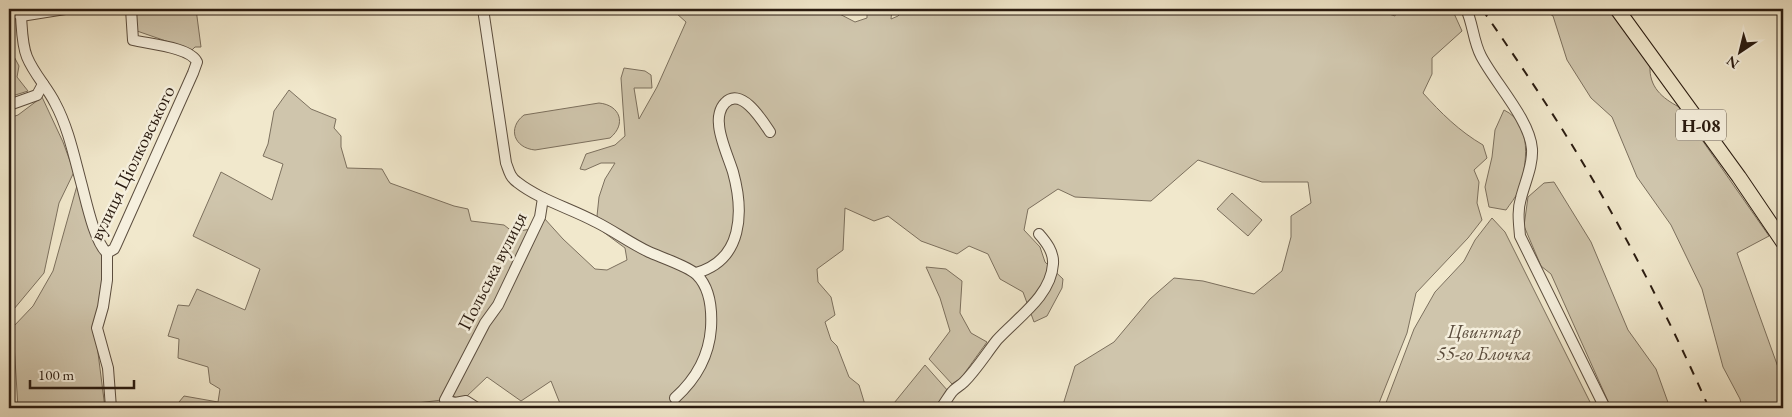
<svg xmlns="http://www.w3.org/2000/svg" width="1792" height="417" font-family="'EB Garamond',serif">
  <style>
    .green { fill: #cfc5ac; stroke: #7c705e }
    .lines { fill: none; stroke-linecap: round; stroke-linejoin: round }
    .minor-casing { stroke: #5c4e3f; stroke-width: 12 }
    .major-casing { stroke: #2a1b10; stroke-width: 16 }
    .minor { stroke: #f6f0de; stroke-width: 10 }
    .major { stroke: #f1e8cc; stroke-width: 14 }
    .rail { stroke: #2a1b10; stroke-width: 2; stroke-dasharray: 9 9; stroke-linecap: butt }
    .labels { text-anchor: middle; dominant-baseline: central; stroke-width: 5; stroke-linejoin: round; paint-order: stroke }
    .shield { fill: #f6f0de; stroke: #675b4e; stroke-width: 1 }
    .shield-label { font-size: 18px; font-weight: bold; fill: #2a1b10 }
    .street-label { font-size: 19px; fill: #2a1b10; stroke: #f6f0de }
    .park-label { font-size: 19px; font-style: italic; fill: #5c4e3f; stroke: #f6f0de }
  </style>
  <rect width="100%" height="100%" fill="#f1e8cc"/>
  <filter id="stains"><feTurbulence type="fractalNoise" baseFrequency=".004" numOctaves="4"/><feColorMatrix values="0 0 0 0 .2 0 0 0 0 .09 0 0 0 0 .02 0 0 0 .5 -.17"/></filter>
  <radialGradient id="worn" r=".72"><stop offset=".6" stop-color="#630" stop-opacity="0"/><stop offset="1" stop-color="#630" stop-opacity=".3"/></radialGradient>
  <g class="green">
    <polygon points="134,9 196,9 201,47 195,47 192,50 137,31"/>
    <path d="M676 9H744L746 11 759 9H830L855 22 867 18V9H892L891 19 898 16 905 9H1079L1084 13 1093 12 1095 9H1155L1158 12 1160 9H1383V12L1395 16 1397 9H1452L1462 31 1432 58V74L1423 93C1441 113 1459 131 1483 145L1487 158 1474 170 1479 182 1477 203 1482 220 1468 238 1416 293 1407 333 1377 408H1062L1075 366 1114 342 1150 299 1174 278 1203 281 1254 294 1282 271 1291 237V216L1311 203 1308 182H1262L1198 160 1151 201 1075 197 1058 189 1028 209 1024 230 1040 247 1045 262 1063 279 1062 288 1047 316 1034 322 1023 292 1000 279 988 254 969 246 957 254 921 241 888 216 874 221 845 208 843 250 817 269 818 282 831 297 835 315 825 322 831 340 837 346 849 377 859 385 866 408H559L561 406 551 381 521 401 487 377 467 396 457 398 451 395 544 218 563 239 595 269 607 270 627 260 625 248 602 231 597 216 599 197 605 179 615 163H601L585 170 580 169 586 154 615 145 625 136 621 78 624 68 645 71 651 75 652 88H634L639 119 657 87 686 22 676 13Z"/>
    <path d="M1543 9H1610L1650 66C1649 87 1662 98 1679 107L1769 236 1737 253 1783 381V408H1742L1740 399 1723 367 1702 289 1671 225 1637 177 1612 117 1591 98 1567 60 1553 16Z"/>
    <polygon points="9,47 19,66 17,77 28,91 9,97"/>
    <polygon points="289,90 311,109 336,119 334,128 341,136 341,147 347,168 382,169 390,183 454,206 468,209 471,221 504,225 513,232 531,229 515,258 495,304 442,400 417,403 414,408 174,408 184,396 218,402 220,389 210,383 208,367 178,358 179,339 168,336 178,305 189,306 197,289 245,310 260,269 193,236 221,172 272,200 283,164 263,156 268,144 274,111"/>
    <polygon points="42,97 63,142 74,172 59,203 44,273 9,315 9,118 18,115"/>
    <path d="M599 103C620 105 627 124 610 138L535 150C514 148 507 128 524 115Z"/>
    <path d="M1504 110C1533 124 1527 164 1519 190 1516 197 1510 204 1506 210L1489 207 1485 187 1492 157 1495 130Z"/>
    <polygon points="78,182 104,257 103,288 95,329 105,408 18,408 13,327 33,306 53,271"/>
    <polygon points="1554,182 1591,242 1628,330 1656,369 1670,408 1611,408 1551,274 1541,266 1524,226 1528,197 1544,183"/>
    <polygon points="1232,193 1262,220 1248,236 1217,209"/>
    <polygon points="1492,218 1505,232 1592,406 1587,408 1384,408 1414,329 1435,292 1464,261 1475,240"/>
    <polygon points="926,267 946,269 962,281 960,313 971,333 987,342 961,378 952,384 929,359 950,331 940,298"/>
    <polygon points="925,365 948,391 937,408 890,408"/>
  </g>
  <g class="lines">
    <g class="minor-casing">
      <g id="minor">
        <path d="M11 9 21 16C22 30 22 45 27 57 34 74 47 87 55 103 68 127 74 156 81 182 86 200 94 241 107 253"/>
        <path d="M483 9 506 163C509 171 510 177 517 182 540 200 570 208 596 222 614 231 630 243 649 252 660 257 690 267 697 275 710 288 712 311 711 328 709 356 695 380 675 398"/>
        <path d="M1466 9C1473 23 1473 41 1481 56 1495 83 1530 120 1532 149 1533 166 1525 182 1521 198 1517 211 1519 223 1520 236L1605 408"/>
        <polyline points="21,16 65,9"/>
        <polyline points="9,105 37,95 43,84"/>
        <path d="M696 273C743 260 744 212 733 172 729 159 719 137 719 124 718 117 720 108 725 103 741 86 762 120 770 132"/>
        <path d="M111 408 108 368 97 328 103 307 107 280V253L114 249 116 245 193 73 197 62C190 47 148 44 133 40L131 9"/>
        <polyline points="477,408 466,401 455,403 445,400 485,323 498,305 540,217 543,198"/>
        <path d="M941 408C945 403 948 397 952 392 955 388 960 386 964 382 976 370 986 354 997 340 1017 318 1051 296 1053 264 1054 252 1046 242 1039 234"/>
      </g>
    </g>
    <g class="major-casing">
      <polyline id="major" points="1617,9 1739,177 1783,242"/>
    </g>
    <use href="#minor" class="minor"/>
    <use href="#major" class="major"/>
    <path class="rail" d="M1482 9C1525 71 1568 135 1605 201 1643 268 1678 338 1709 408"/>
  </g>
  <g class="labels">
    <rect class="shield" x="1676" y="109.5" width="50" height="31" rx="4"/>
    <g class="shield-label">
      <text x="1701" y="125">Н-08</text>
    </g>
    <g class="street-label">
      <text transform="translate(132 163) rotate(-64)">вулиця Ціолковського</text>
      <text transform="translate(492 271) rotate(-63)">Польська вулиця</text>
    </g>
    <g class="park-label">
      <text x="1484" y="331">Цвинтар<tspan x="1484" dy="22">55-го Блочка</tspan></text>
    </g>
  </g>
  <rect width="1792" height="417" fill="none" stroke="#f1e8cc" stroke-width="30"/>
  <rect x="10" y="10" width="1772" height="397" fill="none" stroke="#2a1b10" stroke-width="2.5"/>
  <rect x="15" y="15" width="1762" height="387" fill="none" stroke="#2a1b10"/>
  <g transform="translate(1740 52) rotate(215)" stroke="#f6f0de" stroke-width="4" paint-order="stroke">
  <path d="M0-4L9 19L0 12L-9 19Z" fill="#2a1b10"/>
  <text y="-8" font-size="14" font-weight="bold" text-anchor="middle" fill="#2a1b10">N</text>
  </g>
  <path d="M30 380v8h104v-8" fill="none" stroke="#2a1b10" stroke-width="2.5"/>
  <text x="38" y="380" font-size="15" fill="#2a1b10" stroke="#f6f0de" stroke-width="4" paint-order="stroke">100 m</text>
  <rect width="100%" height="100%" filter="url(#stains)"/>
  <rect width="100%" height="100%" fill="url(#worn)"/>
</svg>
